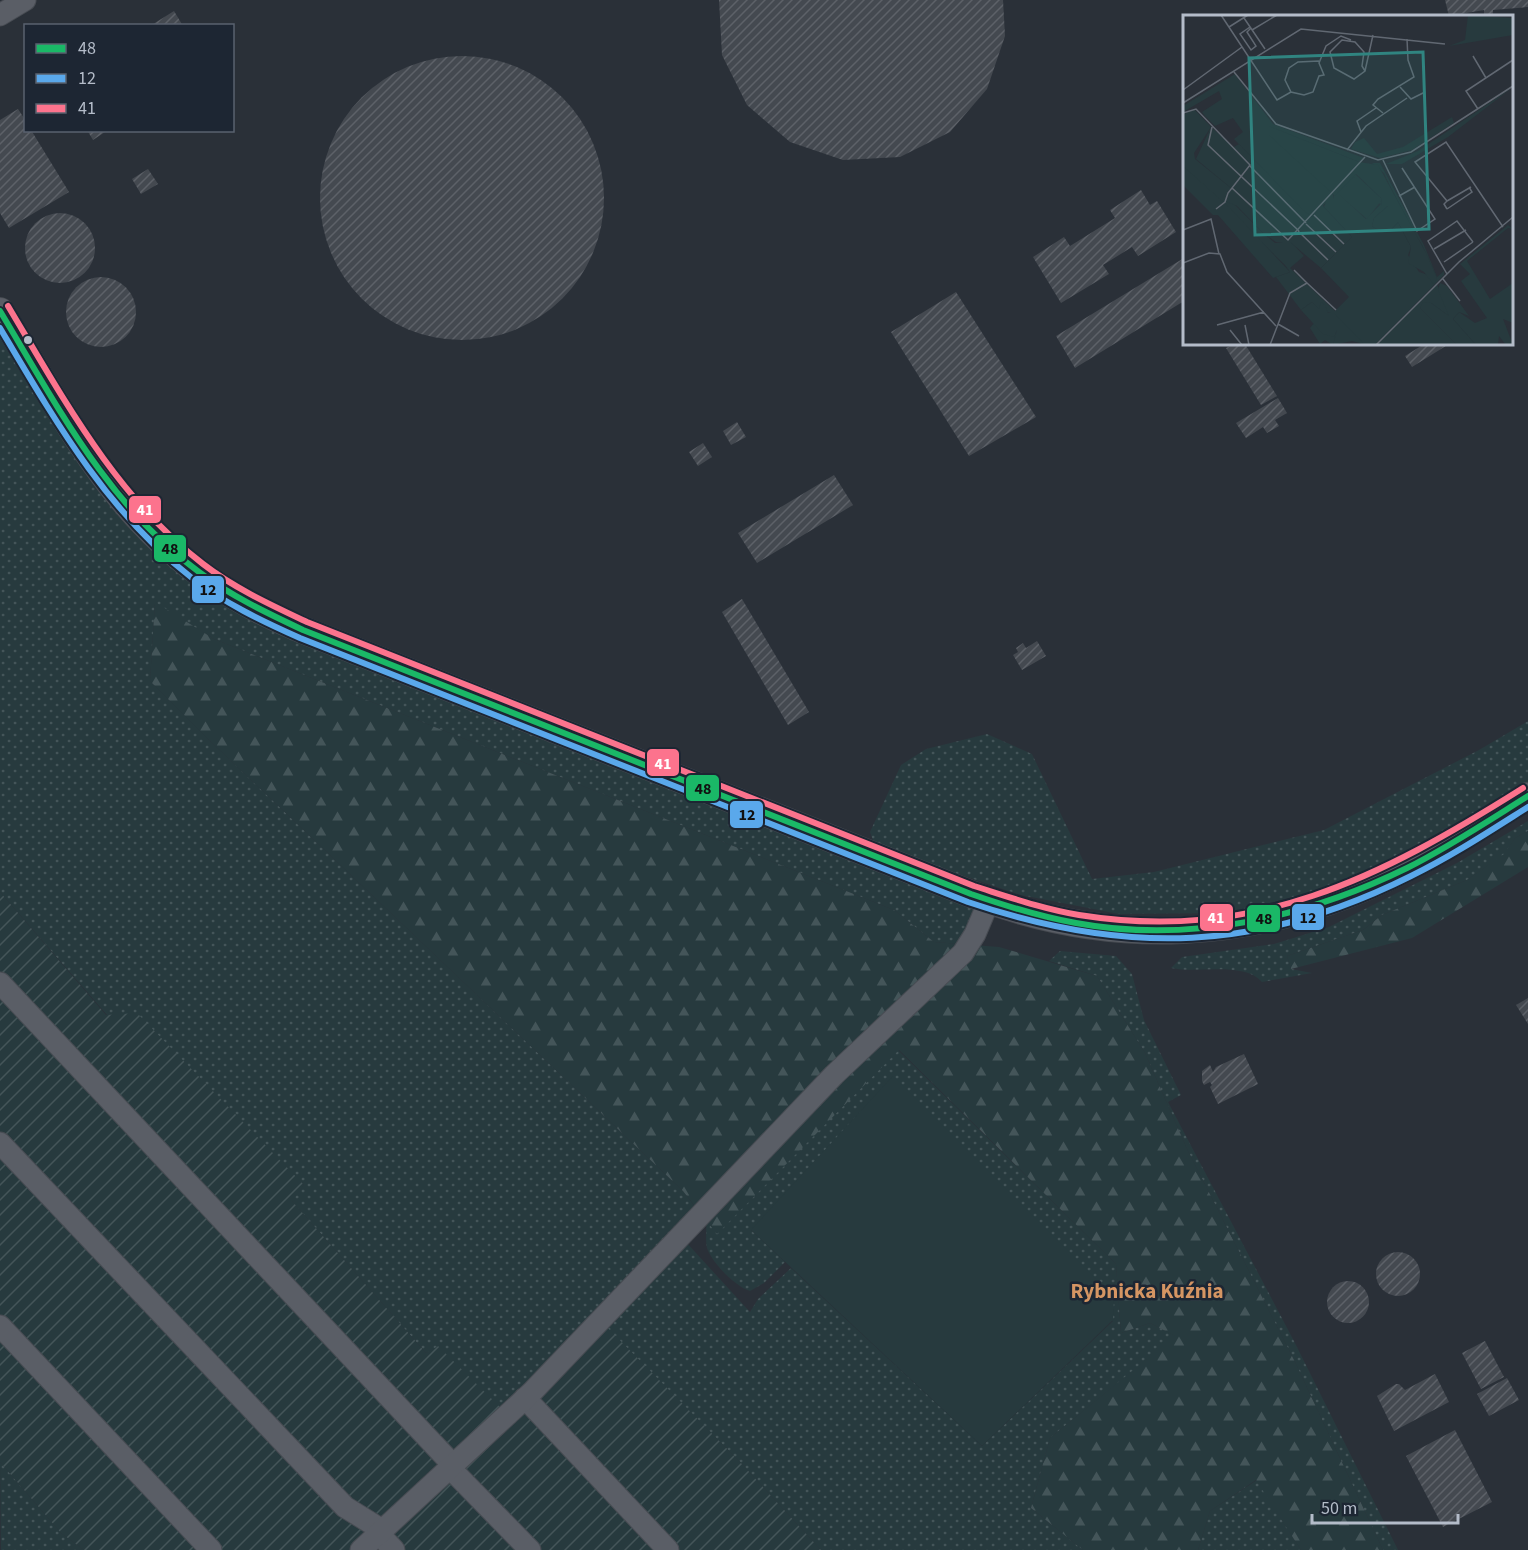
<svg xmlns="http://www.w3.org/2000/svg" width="1528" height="1550" font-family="'Source Sans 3',sans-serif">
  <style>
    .grass { fill: url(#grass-dots) }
    .forest { fill: url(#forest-firs) }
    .park { fill: #273a3e }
    .garden { fill: url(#garden-furrows) }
    .building { fill: url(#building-hatch) }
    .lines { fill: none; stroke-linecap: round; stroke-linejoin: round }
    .minor-casing { stroke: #484c53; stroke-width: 23 }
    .tertiary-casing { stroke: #484c53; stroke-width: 28 }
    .minor { stroke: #5a5e66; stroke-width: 21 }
    .tertiary { stroke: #5a5e66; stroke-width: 26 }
    .bus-1-casing { stroke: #1d2633; stroke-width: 10 }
    .bus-2-casing { stroke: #1d2633; stroke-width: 10 }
    .bus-3-casing { stroke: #1d2633; stroke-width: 10 }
    .bus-1 { stroke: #1ab867; stroke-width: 6 }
    .bus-2 { stroke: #5aa8eb; stroke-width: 6 }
    .bus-3 { stroke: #fc738d; stroke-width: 6 }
    .bus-dot { fill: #b4bcc9; stroke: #1d2633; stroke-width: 2 }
    .labels { text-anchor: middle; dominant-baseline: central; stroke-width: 5; stroke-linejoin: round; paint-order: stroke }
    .district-label { font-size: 21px; font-weight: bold; fill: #d59563; stroke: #1d2633 }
    .inset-road { fill: none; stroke: #616872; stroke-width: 1.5 }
    .view { fill: #308480; fill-opacity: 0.15; stroke: #308480; stroke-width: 3 }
    .inset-edge { fill: none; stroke: #b4bcc9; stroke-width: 3 }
    .line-badge { stroke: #1d2633; stroke-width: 2 }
    .badge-label { font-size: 16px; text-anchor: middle; font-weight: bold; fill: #fff }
    .pale-badge-label { font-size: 16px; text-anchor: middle; font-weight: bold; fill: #111 }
  </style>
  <defs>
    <pattern id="grass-dots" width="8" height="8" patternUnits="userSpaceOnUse" patternTransform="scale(1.5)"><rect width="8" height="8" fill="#273a3e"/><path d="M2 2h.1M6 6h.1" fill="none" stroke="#445559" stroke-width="1.8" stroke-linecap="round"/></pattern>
    <pattern id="forest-firs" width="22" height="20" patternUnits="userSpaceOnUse" patternTransform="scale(1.5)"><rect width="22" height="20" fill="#273a3e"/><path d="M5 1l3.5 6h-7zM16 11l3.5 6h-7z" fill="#445559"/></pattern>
    <pattern id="garden-furrows" width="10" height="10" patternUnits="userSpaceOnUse" patternTransform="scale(1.5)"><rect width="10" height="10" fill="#273a3e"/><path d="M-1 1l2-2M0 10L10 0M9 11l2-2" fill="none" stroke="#445559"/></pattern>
    <pattern id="building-hatch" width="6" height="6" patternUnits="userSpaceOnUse" patternTransform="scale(1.5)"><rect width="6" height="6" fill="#444950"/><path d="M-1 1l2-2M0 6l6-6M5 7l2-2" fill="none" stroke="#5d6168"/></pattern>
  </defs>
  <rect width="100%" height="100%" fill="#2a3038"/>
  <g class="grass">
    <polygon points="0,332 104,496 133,531 164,558 738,812 976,910 960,944 934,942 894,910 214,639 155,603 150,681 208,739 683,1191 700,1213 503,1411 438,1347 426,1353 291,1200 304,1185 107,1015 0,892"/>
    <polygon points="1528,721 1528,786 1400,857 1325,889 1230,913 1119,914 1021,895 875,846 870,832 901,765 926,749 987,734 1032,754 1092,879 1154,872 1324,830 1479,750"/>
    <path d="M1528 821V831L1515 838 1505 854 1467 880 1382 915 1363 930 1287 956 1291 969 1312 973 1262 982C1243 961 1198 974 1171 968L1182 957 1274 944 1329 927 1457 863Z"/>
    <polygon points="1060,951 1116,956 1132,974 1144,1020 1181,1095 1168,1102 1295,1343 1398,1550 1383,1550 1295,1362 1187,1149 1145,1053 1097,976 1049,961"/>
    <path d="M898 1050 1116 1264 1121 1333 1150 1323 1176 1336 1050 1438 1031 1508 1083 1550H821L740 1462 608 1329 610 1319 685 1241 750 1312 758 1299 791 1268 982 1446 1113 1321 751 1230 785 1262 764 1283 750 1291C736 1287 712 1263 707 1248 705 1240 707 1228 706 1220L717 1233Z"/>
    <polygon points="0,1462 61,1533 84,1550 1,1550"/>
    <polygon points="1257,1480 1301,1550 1198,1550 1210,1511"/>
  </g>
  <g class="forest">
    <polygon points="155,602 214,639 894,910 934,942 999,947 1097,976 1145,1053 1187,1149 1295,1362 1383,1550 1301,1550 1256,1480 1210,1511 1198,1550 1083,1550 1031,1508 1050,1438 1175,1336 1150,1323 1121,1333 1116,1264 899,1050 717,1234 683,1191 208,739 150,681"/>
    <polygon points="1528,831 1528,867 1412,938 1291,969 1287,956 1363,930 1382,915 1467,880 1504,854 1515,838"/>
  </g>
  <polygon class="park" points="893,1076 1114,1297 1113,1320 982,1446 751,1230"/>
  <polygon class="garden" points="0,892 106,1015 137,1013 304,1185 292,1201 426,1353 438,1346 503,1410 594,1314 740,1462 821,1550 84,1550 61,1533 0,1462"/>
  <g class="building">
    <polygon points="719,0 1003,0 1005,36 987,89 950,132 900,157 843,160 790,142 747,105 722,55"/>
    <polygon points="1445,0 1528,0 1528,7 1493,10 1493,16 1484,16 1484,10 1449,16"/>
    <polygon points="174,11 183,26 150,26"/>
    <circle cx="462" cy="198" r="142"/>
    <polygon points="18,109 26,121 26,130 31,130 69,192 9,228 0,213 0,120"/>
    <polygon points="87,130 108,130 93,140"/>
    <polygon points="148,169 158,184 141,194 132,179"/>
    <polygon points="1141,190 1150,205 1157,201 1176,232 1138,256 1132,247 1103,265 1109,274 1061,303 1033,257 1064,237 1070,246 1115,218 1110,210"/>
    <circle cx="60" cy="248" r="35"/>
    <polygon points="1184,258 1184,301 1075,368 1056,336"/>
    <circle cx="101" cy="312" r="35"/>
    <polygon points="956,292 1036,417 969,456 891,332"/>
    <polygon points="1235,344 1245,344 1277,396 1261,405 1226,348"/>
    <polygon points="1419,344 1449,344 1412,367 1405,356 1421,346"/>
    <polygon points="1278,398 1287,413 1275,420 1279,426 1267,433 1263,427 1246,438 1236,423"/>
    <polygon points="737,422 746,437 731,445 723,431"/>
    <polygon points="703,443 712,457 698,466 689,452"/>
    <polygon points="834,475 853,505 757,563 738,533"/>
    <polygon points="742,599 809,712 788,725 722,612"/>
    <polygon points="1037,641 1046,656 1022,670 1013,655 1018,652 1016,648 1023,643 1026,648"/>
    <polygon points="1528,998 1528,1024 1516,1005"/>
    <polygon points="1244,1054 1258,1084 1218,1104 1210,1087 1212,1085 1210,1082 1204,1085 1202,1081 1202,1071 1210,1065 1213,1072 1216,1067"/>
    <circle cx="1398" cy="1274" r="22"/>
    <circle cx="1348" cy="1302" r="21"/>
    <polygon points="1485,1341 1504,1377 1481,1389 1462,1353"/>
    <polygon points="1435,1374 1449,1402 1394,1431 1377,1396 1396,1384 1399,1384 1405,1390"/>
    <polygon points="1507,1378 1519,1400 1489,1416 1477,1394"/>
    <polygon points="1455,1430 1492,1502 1443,1527 1406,1456"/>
  </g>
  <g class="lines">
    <g class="minor-casing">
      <g id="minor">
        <polyline points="0,15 25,0"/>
        <polyline points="0,983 454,1466"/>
        <polyline points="0,1143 345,1507 382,1530"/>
        <polyline points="0,1326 211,1550"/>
        <polyline points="525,1398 668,1550"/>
        <polyline points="451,1469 530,1550"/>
        <polyline points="378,1533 394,1550"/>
        <polyline points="361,1550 532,1392 834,1075 963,953 975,934 989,901"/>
      </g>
    </g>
    <g class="tertiary-casing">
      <path id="tertiary" d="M0 311C88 455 137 562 303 630L971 894C1113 949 1254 941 1390 876 1438 854 1483 824 1528 796"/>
    </g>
    <use href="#minor" class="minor"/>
    <use href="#tertiary" class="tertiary"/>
    <g class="bus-1-casing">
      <path id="bus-1" d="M0 311C56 404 109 507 199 572 231 596 267 613 303 630L971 894C1006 906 1040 917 1076 923 1189 944 1305 918 1407 868 1449 847 1488 821 1528 796"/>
    </g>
    <g class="bus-2-casing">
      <path id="bus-2" d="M0 328C54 419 107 512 192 578 224 603 262 621 300 638L968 902C1127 956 1259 952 1411 876 1452 856 1490 831 1528 807"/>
    </g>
    <g class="bus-3-casing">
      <path id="bus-3" d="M8 306C63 398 116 497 203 564 234 588 271 605 307 622L974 886C1009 897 1043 909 1079 915 1254 943 1380 878 1523 788"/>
    </g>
    <use href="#bus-1" class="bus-1"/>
    <use href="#bus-2" class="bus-2"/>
    <use href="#bus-3" class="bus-3"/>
  </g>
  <circle class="bus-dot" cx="28" cy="340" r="5"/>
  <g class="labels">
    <g class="district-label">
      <text x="1147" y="1291">Rybnicka Kuźnia</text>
    </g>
  </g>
  <g transform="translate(1183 15)">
    <rect width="330" height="330" fill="#2a3038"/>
    <path d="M285 0 330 3V20L266 31 282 25ZM52 59 90 109 181 143 176 147 87 112 149 176 151 184V179L172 159 198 183 199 190 205 191 191 203 189 211 198 217 208 215 215 207 228 232 225 240 236 257 254 263 238 228 233 221 206 169 201 158 189 148H197L241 230 254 262 261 256V260L192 330H179L151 299 136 295 129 287 118 295 93 262 107 257 102 250 0 151V100L11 94 28 112 11 138 12 144 48 173 52 190 79 217 92 228 107 226 121 241 107 253 152 296 166 282 138 253 169 222 141 192 143 187 129 202 120 196 51 124 60 117 50 103 32 111 22 101 19 97 39 84 36 76 0 97V91ZM157 180 198 189 183 204ZM330 72 265 122 219 149H203L235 136ZM269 102 271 108 229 135 197 143 168 134 172 127 181 123 194 139 220 132ZM325 210 330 214 325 213 284 246 307 284 330 268V308L320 304 330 330H323L316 321 315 330H293L270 304 276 297 292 308 304 303 278 266 287 259 277 249ZM254 269 267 302 248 288 237 293 274 330H194ZM131 308 151 321 155 315 150 330 142 325 137 329 127 313Z" fill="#273a3e" fill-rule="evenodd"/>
    <path d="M86 111 176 147 195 150 243 238 254 263 251 270 241 257 225 248 228 232 215 207 208 215 198 217 189 211 191 203 205 191H199L198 183 173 159 152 181 86 120ZM0 151 47 193 107 257 90 263 35 200H30L0 170ZM257 268 264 271 286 301 276 297 270 304 293 330H274L237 293 240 287 248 288 266 301 255 275ZM129 287 136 294 138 287 142 290 145 298H151L181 329 169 326 150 330 154 315 151 322 140 319 118 295Z" fill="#273a3e"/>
    <path d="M172 162 198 186 184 204 156 180Z" fill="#273a3e"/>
    <path d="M28 112 51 132 56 129 120 195 129 202 139 190 169 222 138 253 107 227H93L79 217 54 191 42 186 48 173 13 144Z" fill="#273a3e"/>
    <path class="inset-road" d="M38 0 94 85 108 77M61 3 82 34M46 12 65 0M67 12 57 19 68 35 73 31 64 17 68 13M69 15 94 0M290 41 303 63M136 46 115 47 106 53 102 65 108 77 121 80 130 77 136 61 141 60 136 48 143 31 158 21 168 25M182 56 179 51 181 37 172 27 159 25 147 37 151 53 171 64 182 56 190 20M51 57 93 109 195 145 228 137 330 71M217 72 228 84 242 77M0 75 59 32M0 88 118 14 262 29M295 94 283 76 330 45M0 98 13 94 67 150 45 178 42 187 33 194M200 98 190 90 195 84 231 62 225 45 224 24M29 112 25 130 116 216M178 117 174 106 193 93M164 135 183 111 224 83M200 145 234 216 252 204 219 153M67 151 123 208M49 173 105 225 182 142M216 181 232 172M264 186 288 172M264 194 261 189 264 186 232 147 263 127 320 212M264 194 289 177 286 172M131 200 161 229M123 209 153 237M0 215 28 204 36 239M115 216 145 245M251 234 283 215M261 247 290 227M0 248 26 238 37 239 44 257 93 311M264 259 245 226 274 206 290 227M260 264 277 286M124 268 153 295M95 309 116 321M34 310 81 297M62 310 66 330M47 315 59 330M87 330 107 278 124 268 111 255M193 330 276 247 330 202"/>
    <path class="view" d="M240 37 246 214 72 220 66 43Z"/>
    <rect width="330" height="330" class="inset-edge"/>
  </g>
  <g class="line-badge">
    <rect x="128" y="495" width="34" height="29" rx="6" fill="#fc738d"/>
    <rect x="153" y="534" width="34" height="29" rx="6" fill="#1ab867"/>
    <rect x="191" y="575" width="34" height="29" rx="6" fill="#5aa8eb"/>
    <rect x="646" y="748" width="34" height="29" rx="6" fill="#fc738d"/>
    <rect x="685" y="774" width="35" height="28" rx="6" fill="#1ab867"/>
    <rect x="729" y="800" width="35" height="29" rx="6" fill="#5aa8eb"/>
    <rect x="1291" y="903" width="34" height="28" rx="6" fill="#5aa8eb"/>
    <rect x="1199" y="903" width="35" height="29" rx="6" fill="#fc738d"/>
    <rect x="1246" y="904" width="35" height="29" rx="6" fill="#1ab867"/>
  </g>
  <g class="badge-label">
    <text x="145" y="515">41</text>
    <text x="663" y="769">41</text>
    <text x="1216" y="923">41</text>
  </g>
  <g class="pale-badge-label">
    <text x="170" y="554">48</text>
    <text x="208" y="595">12</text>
    <text x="703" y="794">48</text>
    <text x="747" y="820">12</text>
    <text x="1308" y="923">12</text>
    <text x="1264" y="924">48</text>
  </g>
  <rect x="24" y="24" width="210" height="108" fill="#1d2633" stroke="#59626f" stroke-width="1.5"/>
  <rect x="36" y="44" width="30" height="9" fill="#1ab867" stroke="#59626f" stroke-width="1.5"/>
  <text x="78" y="54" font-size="18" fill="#b4bcc9">48</text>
  <rect x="36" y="74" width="30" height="9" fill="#5aa8eb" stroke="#59626f" stroke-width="1.5"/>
  <text x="78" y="84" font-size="18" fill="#b4bcc9">12</text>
  <rect x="36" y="104" width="30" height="9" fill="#fc738d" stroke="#59626f" stroke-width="1.5"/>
  <text x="78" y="114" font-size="18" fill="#b4bcc9">41</text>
  <path d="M1312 1514v9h146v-9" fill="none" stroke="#b4bcc9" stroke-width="3"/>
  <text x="1321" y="1514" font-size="18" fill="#b4bcc9" stroke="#1d2633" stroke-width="4.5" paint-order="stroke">50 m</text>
</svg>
